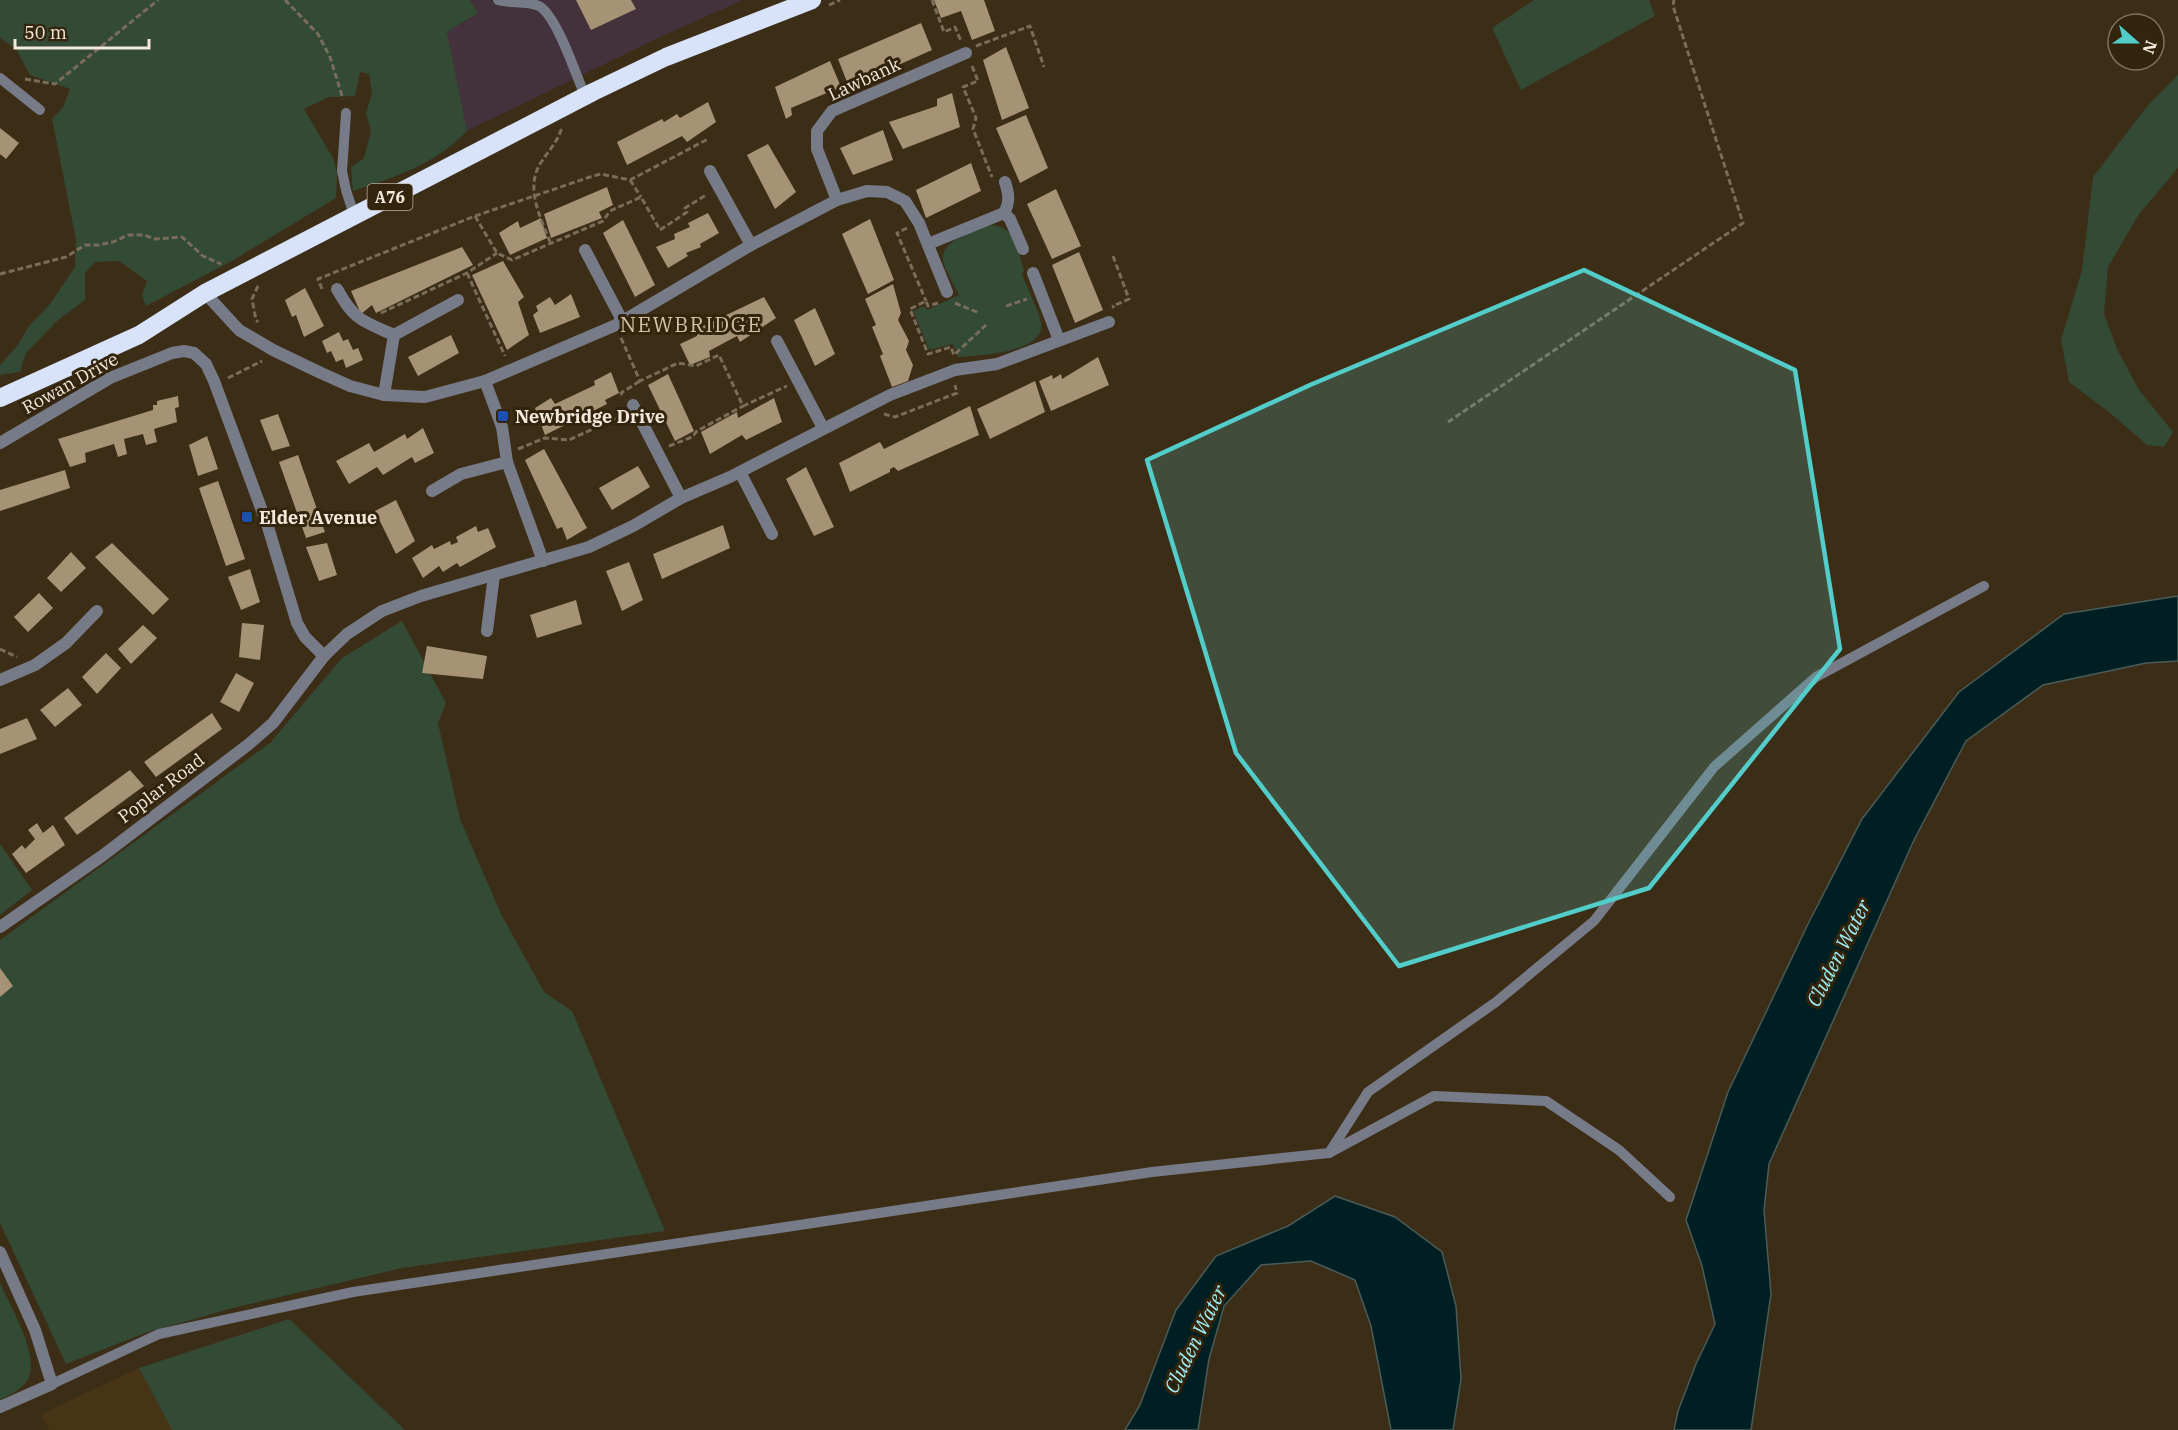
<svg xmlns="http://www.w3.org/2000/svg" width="2178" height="1430" font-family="'IBM Plex Serif',serif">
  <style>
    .built { fill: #473417 }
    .industrial { fill: #43323c }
    .green { fill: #334a35 }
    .water { fill: #001f22; stroke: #495c5a; stroke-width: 1.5 }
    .building { fill: #a69275 }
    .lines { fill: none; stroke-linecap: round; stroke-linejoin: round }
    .path { stroke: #796c59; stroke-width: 3; stroke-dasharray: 6 3; stroke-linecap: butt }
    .lane { stroke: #767b87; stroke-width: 10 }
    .street { stroke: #767b87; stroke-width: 12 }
    .highway { stroke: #d8e3fa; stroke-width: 18 }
    .marked { fill: #53cdca; fill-opacity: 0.2; stroke: #53cdca; stroke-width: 4.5; stroke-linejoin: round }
    .transit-dot { fill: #1a4fb4; stroke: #32240d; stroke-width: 2 }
    .labels { text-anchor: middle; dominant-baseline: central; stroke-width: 6; stroke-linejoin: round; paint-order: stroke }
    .shield { fill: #32240d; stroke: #b9ae9e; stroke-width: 1.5 }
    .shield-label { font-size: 16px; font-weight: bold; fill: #f3e9dc }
    .street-label { font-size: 18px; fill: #f3e9dc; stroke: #32240d }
    .poi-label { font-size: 18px; font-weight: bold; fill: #f3e9dc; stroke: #32240d; text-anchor: start }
    .water-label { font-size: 20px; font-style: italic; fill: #9feef4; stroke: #32240d }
    .quarter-label { font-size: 21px; letter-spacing: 1.5px; fill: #d3c0a5; stroke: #32240d }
  </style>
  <rect width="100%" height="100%" fill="#3c2d17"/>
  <polygon class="built" points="139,1368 172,1430 49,1430 41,1414"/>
  <polygon class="industrial" points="470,0 743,0 660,37 467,131 447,32 478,13"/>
  <g class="green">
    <path d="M0 0H470L478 13 447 32 467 131C438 163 393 178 353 191L351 167 364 158 371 131 366 113 372 93 369 74 360 72 355 96 329 97 304 109 333 158 337 173 336 198 230 262 146 306 142 296 147 281 119 261 95 262 85 273V300L57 321 26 353 20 372 0 375V365L17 346 29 326 50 304 75 267 76 240 52 119 63 107 70 89 30 75 16 49 0 38Z"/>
    <polygon points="1534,0 1649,0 1655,16 1521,90 1492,28"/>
    <polygon points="2178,75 2178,168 2139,214 2108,267 2104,314 2117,349 2139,390 2173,432 2164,447 2147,445 2109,412 2069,382 2061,340 2082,270 2093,177 2148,105"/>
    <path d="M990 225C1017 226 1017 250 1024 271L1022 274C1027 289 1038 308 1041 322 1047 353 977 356 958 357L953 344 929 350 913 311 924 306 927 310 959 295C947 269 928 252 963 236 971 232 980 227 990 225Z"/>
    <polygon points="402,621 446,703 438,723 460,819 501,914 544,992 572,1011 665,1231 402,1268 229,1309 145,1333 66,1364 0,1223 0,940 270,743 342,658"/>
    <polygon points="0,844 32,890 0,915"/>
    <path d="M0 1283C10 1306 39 1354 29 1377 24 1389 11 1394 0 1400Z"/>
    <polygon points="289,1319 405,1430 172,1430 139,1368"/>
  </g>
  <g class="water">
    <polygon points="2178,596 2178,661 2146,663 2043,685 1966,741 1914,840 1769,1164 1764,1210 1771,1294 1751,1430 1674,1430 1678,1411 1696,1364 1715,1324 1702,1266 1686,1220 1728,1092 1808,924 1862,819 1959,692 2064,614"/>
    <polygon points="1335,1196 1395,1217 1442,1252 1456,1306 1461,1379 1453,1430 1391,1430 1371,1326 1355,1280 1311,1261 1261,1265 1224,1306 1209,1359 1198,1430 1125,1430 1140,1405 1176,1310 1216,1256 1288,1226"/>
  </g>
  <g class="building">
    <polygon points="576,0 631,0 636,9 591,30"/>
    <polygon points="934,0 984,0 995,31 972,40 961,11 941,18"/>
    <polygon points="921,23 932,50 849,87 838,59"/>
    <polygon points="1006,47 1029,108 1002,120 983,60"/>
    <polygon points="830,61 841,87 791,108 792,115 786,119 775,87"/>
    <polygon points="952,93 960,127 903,149 889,122 937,106 937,99"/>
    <polygon points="708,102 716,122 687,142 682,136 627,165 617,142 662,119 664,122 677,114 680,118"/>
    <polygon points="1026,115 1048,168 1020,183 996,128"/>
    <polygon points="0,128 19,143 6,159 0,154"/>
    <polygon points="883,130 893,160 853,175 840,148"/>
    <polygon points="768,144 796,192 775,209 747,155"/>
    <polygon points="971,163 981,191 926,218 916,190"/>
    <polygon points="607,187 613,205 599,212 602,218 551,238 544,214"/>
    <polygon points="1056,189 1081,246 1052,259 1027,204"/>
    <polygon points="708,213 719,233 700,244 701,247 686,253 688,256 668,268 656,247 675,239 674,234 690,227 688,223"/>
    <polygon points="541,218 547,238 510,255 499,233 518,221 520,228"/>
    <polygon points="870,219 894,280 868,294 842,234"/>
    <polygon points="623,220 655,285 635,297 603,233"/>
    <polygon points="462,247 473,265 376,313 372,305 361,314 351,291"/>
    <polygon points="1079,252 1103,310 1075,323 1052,265"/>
    <polygon points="503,261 524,297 518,302 529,335 507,350 472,275"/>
    <polygon points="893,284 901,313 898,320 909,341 906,350 913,365 908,381 892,387 880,356 883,354 872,327 876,325 865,299"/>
    <polygon points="305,288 324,326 304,337 296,315 292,317 285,300"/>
    <polygon points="571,294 580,317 540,333 533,315 538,311 536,306 550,297 555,305"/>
    <polygon points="764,297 776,318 740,342 737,336 709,351 710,357 690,365 680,344 697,336 697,329"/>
    <polygon points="815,308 835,354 815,366 794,320"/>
    <polygon points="339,332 343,341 348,339 353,350 358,348 363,360 346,368 343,359 336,362 331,351 327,353 322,341"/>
    <polygon points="451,335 459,353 418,376 408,357"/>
    <polygon points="1098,357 1109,385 1051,411 1039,381 1052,375 1053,379 1061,374 1062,379"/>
    <polygon points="611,372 619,393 605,400 607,404 545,435 535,408 551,398 555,404 595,385 594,381"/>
    <polygon points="668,374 694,431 675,441 648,385"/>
    <polygon points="1035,381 1045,412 990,439 977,409"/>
    <polygon points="178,396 179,407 175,408 177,422 154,429 157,442 146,445 143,434 124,439 127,454 118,457 114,444 85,453 86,462 70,467 58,439 153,410 153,405 157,405 157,401"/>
    <polygon points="774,398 782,422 746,440 742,435 710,454 701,432 737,412 738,418"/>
    <polygon points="970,406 979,435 898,471 894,467 890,469 890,472 850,492 839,463 880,442 884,449"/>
    <polygon points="278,414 290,446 272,451 260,420"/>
    <polygon points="423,428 434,453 415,463 412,457 383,475 377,467 349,484 336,461 369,443 374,452 405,434 407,439"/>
    <polygon points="207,436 218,469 198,476 189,445"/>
    <polygon points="544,449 587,528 567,540 562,527 557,529 525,460"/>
    <polygon points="298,455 325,532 306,538 279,462"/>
    <polygon points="638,466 650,487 612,510 599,488"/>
    <polygon points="806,467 834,527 814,536 786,479"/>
    <polygon points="65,470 70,488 0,511 0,490"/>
    <polygon points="218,481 245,559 226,566 199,488"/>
    <polygon points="396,500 415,541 396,554 375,511"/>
    <polygon points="723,525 730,548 662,579 653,554"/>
    <polygon points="476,526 478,532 488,528 496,547 460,567 457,563 443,572 439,566 423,578 412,558 432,545 434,549 450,541 451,545 458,542 456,537"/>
    <polygon points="112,543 169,599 153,615 95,557"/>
    <polygon points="327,543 337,575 319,581 306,547"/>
    <polygon points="71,552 86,568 61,592 47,578"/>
    <polygon points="629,562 643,600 622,611 606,571"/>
    <polygon points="250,569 260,602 241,610 228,577"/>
    <polygon points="39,593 53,608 28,632 14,617"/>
    <polygon points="576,600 582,624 537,638 530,615"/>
    <polygon points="242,623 264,625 260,660 239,657"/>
    <polygon points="143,625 157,638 131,664 118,649"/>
    <polygon points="427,646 487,656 483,679 422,673"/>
    <polygon points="106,653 121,668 97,694 82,677"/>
    <polygon points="236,673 254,683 239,712 220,702"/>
    <polygon points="68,688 82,705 55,727 40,710"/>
    <polygon points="212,713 222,729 156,777 144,762"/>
    <polygon points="27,718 37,739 0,754 0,729"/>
    <polygon points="130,770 144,786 77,835 64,818"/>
    <polygon points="37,823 43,833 53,825 65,845 26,873 12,854 22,845 25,849 35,839 28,830"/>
    <polygon points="0,968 13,986 0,997"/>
  </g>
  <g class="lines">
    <g class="path">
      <polyline points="285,0 318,34 330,57 343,99"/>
      <polyline points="932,0 944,32 955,27 961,41"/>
      <polyline points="829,5 840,0"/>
      <polyline points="976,46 1030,26 1044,67"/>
      <polyline points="972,66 978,81 963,87 976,118 973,129 992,177"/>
      <polyline points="25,79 55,84 158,0"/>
      <polyline points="630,180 641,197"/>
      <polyline points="475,216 497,253 512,260 603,221 610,211 641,197 660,230 687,212 685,208 706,195"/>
      <polyline points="907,228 897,233 926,301"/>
      <path d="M550 242C541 218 525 189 540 164 548 151 558 142 562 127"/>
      <polyline points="1113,256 1129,299 1113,306 1114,308"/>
      <polyline points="467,273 505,356"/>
      <polyline points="0,274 66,257 85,245 99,245 113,242 128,235 144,235 155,239 182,237 203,256 221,264"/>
      <polyline points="258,286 252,299 256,320 258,322"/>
      <polyline points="322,289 318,279 475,216 593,176 601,174 630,180 708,139"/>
      <polyline points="938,303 928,306 926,301 910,309 928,354 951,347 954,355 986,325"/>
      <polyline points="955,303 979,313"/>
      <polyline points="1006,306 1027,299"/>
      <polyline points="381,313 467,273 497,253"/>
      <polyline points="621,338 640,381 678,363 696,366 719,355 743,406 787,386"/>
      <polyline points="228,378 262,361"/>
      <polyline points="622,395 621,393 640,381"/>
      <polyline points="884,414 895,417 957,393 955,385"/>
      <polyline points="1448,422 1743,223 1673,6 1674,0"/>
      <polyline points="669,446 692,437 697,431 743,406"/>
      <polyline points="518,449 545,438 569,440 624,415"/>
      <polyline points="0,649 17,657"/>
    </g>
    <g class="lane">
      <path d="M498 0C511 4 525 0 539 6 557 16 576 75 585 96"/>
      <polyline points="0,78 40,110"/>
      <polyline points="346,113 342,171 346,190 354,215"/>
      <polyline points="1331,1150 1368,1092 1496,1002 1594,921 1714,767 1816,677 1984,586"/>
      <polyline points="52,1384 159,1334 353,1292 1152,1172 1329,1153 1434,1096 1546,1101 1619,1150 1670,1197"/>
    </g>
    <g class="street">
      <polyline points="710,171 751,245"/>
      <path d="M1005 182C1009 194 1010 202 1004 213L1010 219 1023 249"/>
      <polyline points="837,200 817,149 817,131 832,111 966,53"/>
      <polyline points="928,244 1004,213"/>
      <polyline points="585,250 623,322"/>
      <polyline points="1033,273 1059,340"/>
      <path d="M337 289C354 320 362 321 394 335L458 300"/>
      <polyline points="205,293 239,330 273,350 321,373 350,386 384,395 425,397 485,381 616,325 751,245 837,200 867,191 887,192 905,201 919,223 947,292"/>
      <polyline points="777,341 823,428"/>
      <polyline points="485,381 502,427 507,462 543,561"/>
      <polyline points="384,395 394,335"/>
      <polyline points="633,405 681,498"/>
      <polyline points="0,443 110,378 172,353 184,351 194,353 206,364 214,381 268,527 297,623 305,637 324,656"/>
      <polyline points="740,472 772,534"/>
      <polyline points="432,491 461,474 507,462"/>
      <polyline points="487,631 494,575"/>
      <polyline points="0,680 35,665 66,643 97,611"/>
      <polyline points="0,927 102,856 249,744 273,723 324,656 347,634 382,611 421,596 589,547 633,526 681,498 730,477 890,395 955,370 997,364 1109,322"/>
      <polyline points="0,1252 35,1330 52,1384 0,1407"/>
    </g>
    <polyline class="highway" points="0,398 139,335 205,293 593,92 666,57 812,0"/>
  </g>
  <path class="marked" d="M1584 270 1795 370 1840 649 1649 888 1399 966 1236 753 1147 460 1310 385Z"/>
  <g class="transit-dot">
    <rect x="497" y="410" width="12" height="12" rx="3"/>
    <rect x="241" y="511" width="12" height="12" rx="3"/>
  </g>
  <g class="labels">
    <rect class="shield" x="367.5" y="184" width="45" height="26" rx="4.5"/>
    <g class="shield-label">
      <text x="390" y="197">A76</text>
    </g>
    <g class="street-label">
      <text transform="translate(864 79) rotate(-25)">Lawbank</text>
      <text transform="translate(70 383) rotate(-29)">Rowan Drive</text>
      <text transform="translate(161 788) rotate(-37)">Poplar Road</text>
    </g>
    <g class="poi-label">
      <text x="515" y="416">Newbridge Drive</text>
      <text x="259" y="517">Elder Avenue</text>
    </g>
    <g class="water-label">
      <text transform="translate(1838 953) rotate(-63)">Cluden Water</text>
      <text transform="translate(1195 1339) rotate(-64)">Cluden Water</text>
    </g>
    <g class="quarter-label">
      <text x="691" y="324">NEWBRIDGE</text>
    </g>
  </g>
  <g transform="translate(2136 42) rotate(111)"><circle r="28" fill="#32240d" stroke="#7f7360" stroke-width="1.5"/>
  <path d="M0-4.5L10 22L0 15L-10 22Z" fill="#53cdca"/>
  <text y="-9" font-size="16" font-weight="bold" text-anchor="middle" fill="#f3e9dc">N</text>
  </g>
  <path d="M15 39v9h134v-9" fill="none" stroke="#f3e9dc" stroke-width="3"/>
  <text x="24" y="39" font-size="18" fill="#f3e9dc" stroke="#32240d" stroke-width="4.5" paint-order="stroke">50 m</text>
</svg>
